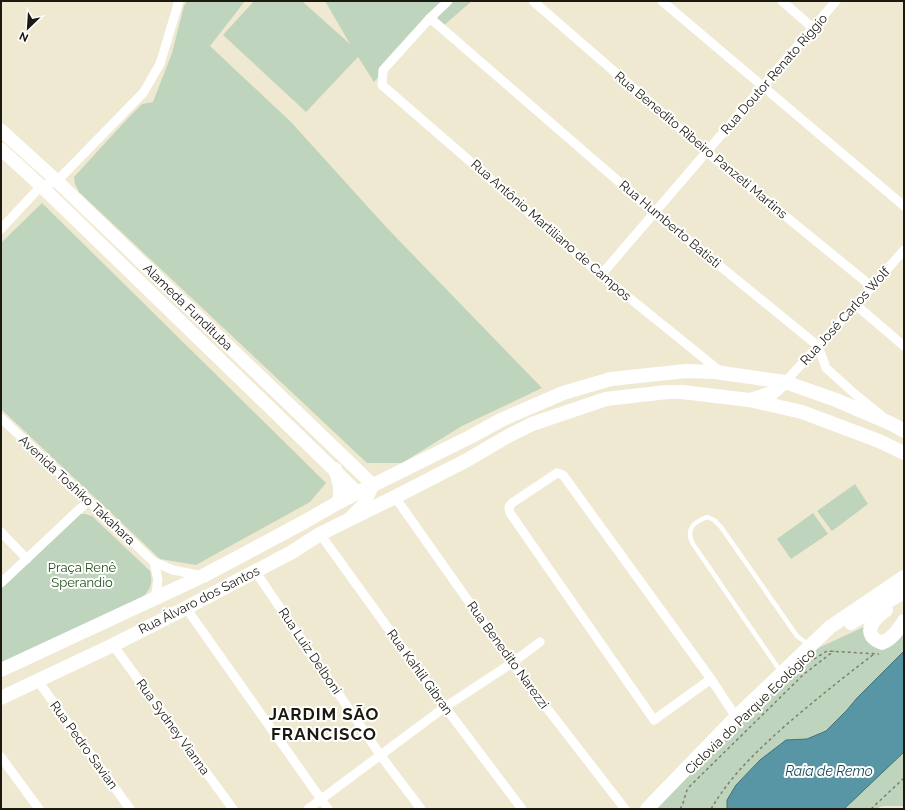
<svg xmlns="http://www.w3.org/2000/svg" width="905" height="810" font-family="Raleway,sans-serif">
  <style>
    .green { fill: #bfd4bc }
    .water { fill: #5996a5; stroke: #467078 }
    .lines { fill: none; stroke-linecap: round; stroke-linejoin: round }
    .path { stroke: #817d6d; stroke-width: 1.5; stroke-dasharray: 3 3; stroke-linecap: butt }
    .lane { stroke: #fff; stroke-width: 4.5 }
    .street { stroke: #fff; stroke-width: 9 }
    .secondary { stroke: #fff; stroke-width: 13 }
    .primary { stroke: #fff; stroke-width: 14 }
    .labels { text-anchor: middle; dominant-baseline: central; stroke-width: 4; stroke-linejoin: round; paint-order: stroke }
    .street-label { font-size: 13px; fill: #1b1910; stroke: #fff }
    .park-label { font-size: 13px; fill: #22511c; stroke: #fff }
    .water-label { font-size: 14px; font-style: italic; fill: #144a56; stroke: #fff }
    .district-label { font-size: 17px; font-weight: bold; letter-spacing: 1px; fill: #1b1910; stroke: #fff }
  </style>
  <rect width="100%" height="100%" fill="#f0e9d2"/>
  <g class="green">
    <polygon points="187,1 245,1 210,46 291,122 387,228 542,388 462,426 402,463 367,463 79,192 75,184 74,177 128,118 142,104 153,102 172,53 184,6"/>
    <polygon points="254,1 302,1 350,44 325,1 451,1 374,82 358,57 306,112 223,35"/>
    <polygon points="453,1 472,1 443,26 436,19"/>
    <polygon points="42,203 326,483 310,502 196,565 160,559 1,409 1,243"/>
    <polygon points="855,484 868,504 832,531 817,511"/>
    <polygon points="813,513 828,534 791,559 777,539"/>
    <path d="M78 514H85L92 516 150 571C153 582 151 588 144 596L1 667V588Z"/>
    <polygon points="866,626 888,648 895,643 904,631 904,806 883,806 875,809 654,809 701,760 818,648"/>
  </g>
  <polygon class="water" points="904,651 904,752 844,809 727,809 727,800 736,785 760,760 786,740 807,739 826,731 847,710 857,698"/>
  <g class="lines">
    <g class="path">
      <polyline points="814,659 827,651 879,654"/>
      <path d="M680 809C685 802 684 794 689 787L804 674 834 651"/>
      <path d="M711 809C731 775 757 751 786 725 815 700 844 677 874 654"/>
      <polyline points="871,809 904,778"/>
    </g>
    <path class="lane" d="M781 672 693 544C685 529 694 522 707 517L714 520 721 527 797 636 809 645"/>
    <g class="street">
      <polyline points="448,1 430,18 383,70 382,85 601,275 721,372"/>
      <polyline points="533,1 707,152 871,286"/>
      <polyline points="662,1 904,206"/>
      <polyline points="782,1 813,28"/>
      <polyline points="430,18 655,213 818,346 826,368 856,395 882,416"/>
      <polyline points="1,229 41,186 57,181 143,93 160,64 179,1"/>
      <polyline points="601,275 836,1"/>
      <polyline points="856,305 904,346"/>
      <polyline points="785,382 856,305 904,250"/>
      <polyline points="1,418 154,562 173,570 203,576"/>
      <polyline points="395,497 512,663 625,809"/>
      <polyline points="1,532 27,559"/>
      <polyline points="320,534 445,707 522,809"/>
      <polyline points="154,562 158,580 155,599"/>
      <polyline points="255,571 381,756 421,809"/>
      <polyline points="1,583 88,501"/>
      <polyline points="186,608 328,809"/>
      <polyline points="113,645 233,809"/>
      <polyline points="711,679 654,720 510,513 509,507 512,503 557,473 563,475 711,679 736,717"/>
      <polyline points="38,681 130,809"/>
      <polyline points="1,757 39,809"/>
      <polyline points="308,809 445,707 512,663 540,642"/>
    </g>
    <g class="secondary">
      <polyline points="1,130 57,181 373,485 364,504 351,517"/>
      <polyline points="1,149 41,186 358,493"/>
    </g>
    <g class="primary">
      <polyline points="750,400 772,393 785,382"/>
      <path d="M335 469C339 480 342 490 339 502"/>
      <path d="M886 610C873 619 860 635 882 643 893 638 898 630 904 621"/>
      <polyline points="851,623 904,592"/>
      <polyline points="1,670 203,576 306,521 339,502 472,436 501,420 563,393 611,379 686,371 715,372 785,382 836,400 892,424 904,431"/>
      <polyline points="1,698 113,645 186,608 292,552 320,534 395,497 467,460 510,435 532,424 606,399 667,392 682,392 749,400 802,412 879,441 904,453"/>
      <polyline points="647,809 736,717 830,627 904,577"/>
    </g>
  </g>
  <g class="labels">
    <g class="street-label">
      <text transform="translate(774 74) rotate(-49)">Rua Doutor Renato Riggio</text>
      <text transform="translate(701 145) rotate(40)">Rua Benedito Ribeiro Panzeti Martins</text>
      <text transform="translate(670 224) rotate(40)">Rua Humberto Batisti</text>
      <text transform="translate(551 230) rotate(41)">Rua Antônio Martiliano de Campos</text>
      <text transform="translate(188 307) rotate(44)">Alameda Fundituba</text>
      <text transform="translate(845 316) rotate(-48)">Rua José Carlos Wolf</text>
      <text transform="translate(77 490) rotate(43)">Avenida Toshiko Takahara</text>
      <text transform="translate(199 600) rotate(-27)">Rua Álvaro dos Santos</text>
      <text transform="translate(310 651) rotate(56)">Rua Luiz Delboni</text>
      <text transform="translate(508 655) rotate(54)">Rua Benedito Narezzi</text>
      <text transform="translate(420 672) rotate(54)">Rua Kahlil Gibran</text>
      <text transform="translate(750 711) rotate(-44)">Ciclovia do Parque Ecológico</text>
      <text transform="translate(173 727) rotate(54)">Rua Sydney Vianna</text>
      <text transform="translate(84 745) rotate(54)">Rua Pedro Savian</text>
    </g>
    <g class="park-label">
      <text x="82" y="567">Praça Renê<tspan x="82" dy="15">Sperandio</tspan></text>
    </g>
    <g class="water-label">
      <text x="829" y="771">Raia de Remo</text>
    </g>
    <g class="district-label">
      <text x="324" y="714">JARDIM SÃO<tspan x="324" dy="20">FRANCISCO</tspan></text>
    </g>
  </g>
  <rect width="905" height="810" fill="none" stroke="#1b1910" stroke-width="4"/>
  <g transform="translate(28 28) rotate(205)" stroke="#ffffff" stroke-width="3" paint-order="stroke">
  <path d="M0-3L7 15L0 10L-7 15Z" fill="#1b1910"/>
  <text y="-6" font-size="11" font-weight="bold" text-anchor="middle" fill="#1b1910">N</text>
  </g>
</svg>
